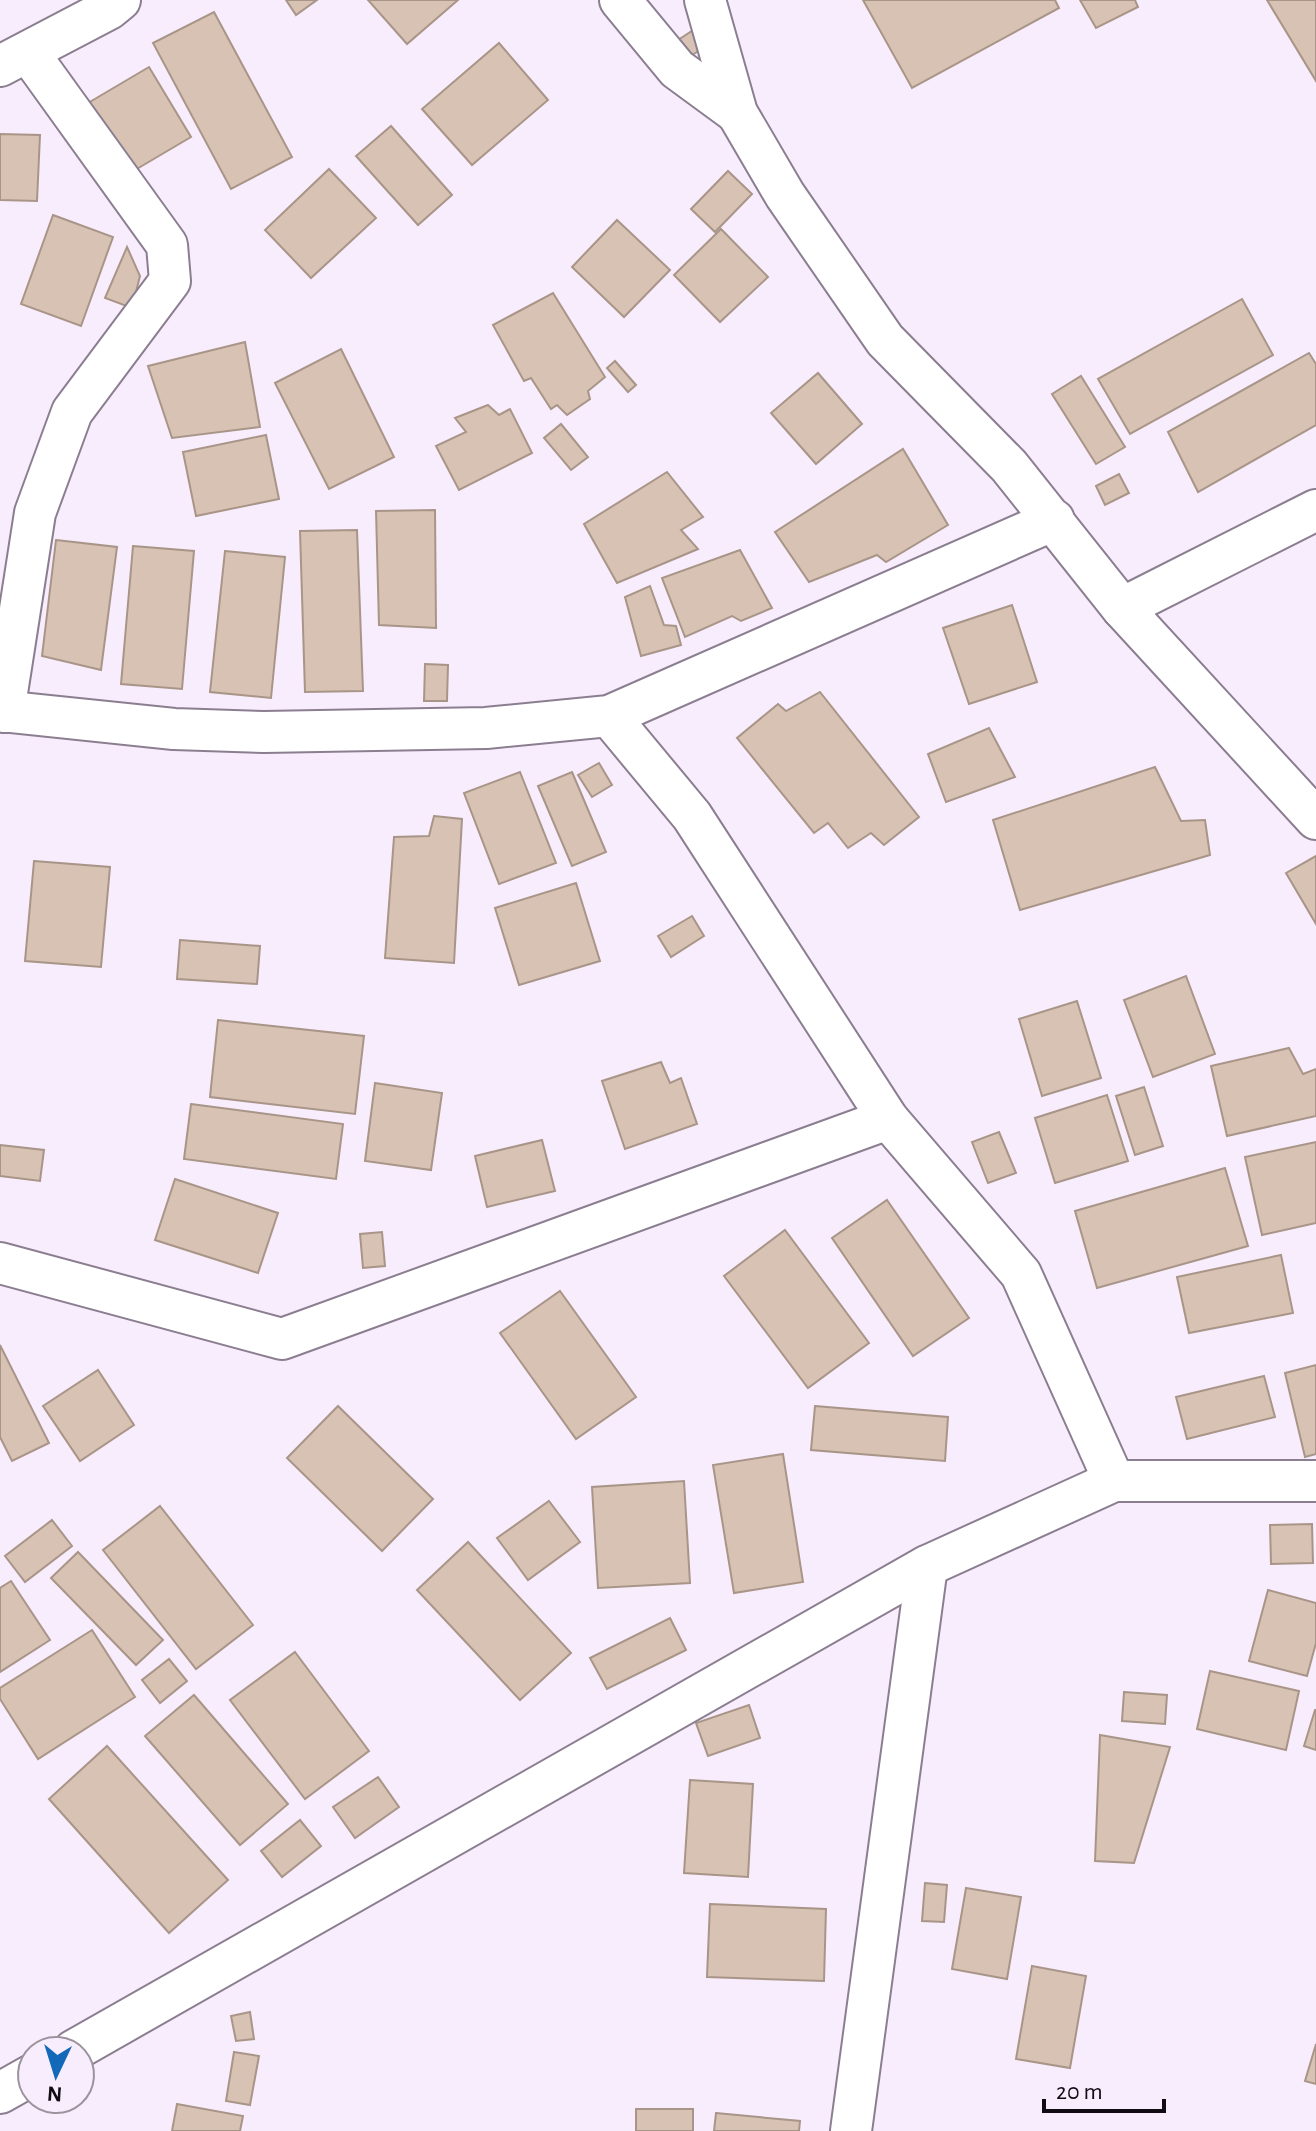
<svg xmlns="http://www.w3.org/2000/svg" width="1316" height="2131" font-family="'Alegreya Sans',sans-serif">
  <style>
    .building { fill: #d7c2b4; stroke: #a99588; stroke-width: 2 }
    .lines { fill: none; stroke-linecap: round; stroke-linejoin: round }
    .minor-casing { stroke: #8b7e90; stroke-width: 44 }
    .minor { stroke: #fff; stroke-width: 40 }
  </style>
  <rect width="100%" height="100%" fill="#f8edfd"/>
  <g class="building">
    <polygon points="286,0 317,0 296,15"/>
    <polygon points="368,0 458,0 407,44"/>
    <polygon points="863,0 1055,0 1059,8 912,88"/>
    <polygon points="1080,0 1135,0 1138,7 1096,28"/>
    <polygon points="1267,0 1316,0 1316,81"/>
    <polygon points="214,12 292,157 231,189 153,43"/>
    <polygon points="698,27 708,45 689,57 678,40"/>
    <polygon points="499,43 548,100 472,165 422,109"/>
    <polygon points="149,67 191,137 130,173 88,103"/>
    <polygon points="391,126 452,195 418,225 356,156"/>
    <polygon points="0,134 40,135 37,201 0,200"/>
    <polygon points="329,169 376,218 311,278 265,230"/>
    <polygon points="728,171 752,194 715,232 691,209"/>
    <polygon points="53,215 113,237 81,326 21,304"/>
    <polygon points="617,220 670,270 624,317 572,267"/>
    <polygon points="721,229 768,277 720,322 674,275"/>
    <polygon points="127,247 140,276 132,308 105,298"/>
    <polygon points="553,293 605,377 588,391 590,399 567,415 557,405 551,409 531,378 524,381 493,325"/>
    <polygon points="1242,299 1273,355 1130,434 1098,379"/>
    <polygon points="245,342 260,427 172,438 148,366"/>
    <polygon points="341,349 394,457 329,489 275,383"/>
    <polygon points="1309,353 1316,364 1316,425 1198,492 1168,432"/>
    <polygon points="615,361 636,385 628,392 607,368"/>
    <polygon points="818,373 862,424 816,464 771,413"/>
    <polygon points="1081,376 1125,447 1096,464 1052,394"/>
    <polygon points="488,405 499,415 510,409 532,453 459,490 436,446 466,432 455,418"/>
    <polygon points="561,424 588,457 571,470 544,438"/>
    <polygon points="266,435 279,499 196,516 183,452"/>
    <polygon points="903,449 948,525 886,562 877,555 809,582 775,532"/>
    <polygon points="667,472 703,517 681,530 698,549 617,583 584,524"/>
    <polygon points="1119,474 1129,493 1105,505 1096,486"/>
    <polygon points="435,510 436,628 379,625 376,511"/>
    <polygon points="357,530 363,691 305,692 300,531"/>
    <polygon points="56,540 117,547 101,670 42,656"/>
    <polygon points="133,546 194,551 182,689 121,684"/>
    <polygon points="740,550 772,608 741,621 732,616 685,637 662,578"/>
    <polygon points="225,551 285,557 271,698 210,692"/>
    <polygon points="650,586 664,625 676,626 681,645 641,656 625,597"/>
    <polygon points="1012,605 1037,682 969,704 943,628"/>
    <polygon points="425,664 448,665 447,701 424,701"/>
    <polygon points="820,692 919,817 884,845 871,833 848,848 828,823 814,833 737,738 778,704 786,711"/>
    <polygon points="989,728 1015,777 946,802 928,754"/>
    <polygon points="599,763 612,785 592,797 578,775"/>
    <polygon points="1155,767 1181,821 1205,820 1210,855 1020,910 993,820"/>
    <polygon points="520,772 556,863 499,884 464,793"/>
    <polygon points="572,772 606,852 572,866 538,786"/>
    <polygon points="434,816 462,819 454,963 385,958 394,837 429,836"/>
    <polygon points="1316,856 1316,924 1286,873"/>
    <polygon points="34,861 110,867 101,967 25,961"/>
    <polygon points="576,883 600,961 519,985 495,908"/>
    <polygon points="692,916 704,936 671,957 658,936"/>
    <polygon points="180,940 260,946 257,984 177,979"/>
    <polygon points="1186,976 1215,1054 1153,1077 1124,1000"/>
    <polygon points="1077,1001 1101,1078 1042,1096 1019,1019"/>
    <polygon points="218,1020 364,1036 355,1114 210,1097"/>
    <polygon points="1289,1048 1303,1074 1316,1069 1316,1116 1227,1136 1211,1066"/>
    <polygon points="661,1062 670,1083 681,1078 697,1124 625,1149 602,1081"/>
    <polygon points="375,1083 442,1093 431,1170 365,1161"/>
    <polygon points="1144,1087 1163,1146 1135,1155 1116,1096"/>
    <polygon points="1107,1095 1128,1161 1055,1183 1035,1118"/>
    <polygon points="191,1104 343,1124 336,1179 184,1159"/>
    <polygon points="999,1132 1016,1173 988,1183 972,1142"/>
    <polygon points="542,1140 555,1191 487,1207 475,1156"/>
    <polygon points="1316,1142 1316,1223 1262,1235 1245,1157"/>
    <polygon points="0,1145 44,1150 40,1181 0,1176"/>
    <polygon points="1225,1168 1248,1246 1097,1288 1075,1211"/>
    <polygon points="175,1179 278,1213 258,1273 155,1240"/>
    <polygon points="887,1200 969,1318 913,1356 832,1238"/>
    <polygon points="785,1230 869,1343 808,1388 724,1276"/>
    <polygon points="382,1232 385,1266 363,1268 360,1234"/>
    <polygon points="1281,1255 1293,1313 1189,1333 1177,1277"/>
    <polygon points="560,1291 636,1397 576,1439 500,1333"/>
    <polygon points="0,1345 49,1443 12,1461 0,1437"/>
    <polygon points="1316,1365 1316,1454 1305,1457 1285,1373"/>
    <polygon points="98,1370 134,1425 80,1461 43,1406"/>
    <polygon points="1264,1376 1275,1417 1187,1439 1176,1397"/>
    <polygon points="338,1406 433,1499 382,1551 287,1458"/>
    <polygon points="815,1406 948,1417 945,1461 811,1450"/>
    <polygon points="783,1454 803,1582 734,1593 713,1465"/>
    <polygon points="684,1481 690,1583 598,1588 592,1487"/>
    <polygon points="549,1501 580,1542 528,1580 497,1538"/>
    <polygon points="160,1506 253,1625 196,1669 103,1550"/>
    <polygon points="52,1520 72,1546 25,1582 5,1556"/>
    <polygon points="1312,1524 1313,1563 1271,1564 1270,1525"/>
    <polygon points="468,1542 571,1653 520,1700 417,1590"/>
    <polygon points="78,1552 163,1640 136,1665 51,1578"/>
    <polygon points="11,1581 50,1640 0,1672 0,1588"/>
    <polygon points="1268,1590 1316,1603 1316,1643 1307,1676 1249,1661"/>
    <polygon points="670,1618 686,1650 607,1689 590,1658"/>
    <polygon points="92,1630 135,1697 38,1759 0,1699 0,1688"/>
    <polygon points="295,1652 369,1751 305,1799 230,1700"/>
    <polygon points="169,1659 187,1681 160,1703 142,1680"/>
    <polygon points="1210,1671 1299,1691 1286,1750 1197,1729"/>
    <polygon points="1124,1692 1167,1695 1165,1724 1122,1721"/>
    <polygon points="194,1695 288,1804 240,1845 145,1736"/>
    <polygon points="749,1705 760,1738 708,1756 696,1723"/>
    <polygon points="1315,1710 1316,1710 1316,1750 1304,1746"/>
    <polygon points="1100,1735 1170,1747 1134,1863 1095,1861"/>
    <polygon points="107,1746 228,1880 169,1933 49,1799"/>
    <polygon points="378,1777 399,1807 355,1838 333,1807"/>
    <polygon points="690,1780 753,1784 748,1877 684,1873"/>
    <polygon points="300,1820 321,1846 282,1877 261,1851"/>
    <polygon points="925,1883 947,1885 944,1922 922,1921"/>
    <polygon points="966,1888 1021,1897 1007,1979 952,1969"/>
    <polygon points="710,1904 826,1909 824,1981 707,1977"/>
    <polygon points="1032,1966 1086,1976 1070,2068 1016,2059"/>
    <polygon points="250,2012 254,2039 236,2041 231,2016"/>
    <polygon points="1316,2044 1316,2084 1305,2081"/>
    <polygon points="234,2052 259,2056 250,2105 226,2101"/>
    <polygon points="177,2104 243,2116 240,2131 172,2131"/>
    <rect x="636" y="2109" width="57" height="22"/>
    <polygon points="716,2113 800,2121 799,2131 714,2131"/>
  </g>
  <g class="lines">
    <g class="minor-casing">
      <g id="minor">
        <polyline points="620,0 677,69 737,113"/>
        <polyline points="705,0 737,113 785,195 885,340 1009,466 1122,608 1316,819"/>
        <polyline points="0,66 109,9 120,0"/>
        <polyline points="1122,608 1316,510"/>
        <polyline points="0,711 174,729 264,732 486,728 609,716 1054,520"/>
        <polyline points="4,712 35,513 72,412 170,281 167,245 28,52"/>
        <polyline points="609,716 692,816 888,1119 1021,1274 1114,1481"/>
        <polyline points="0,1263 282,1339 888,1119"/>
        <polyline points="73,2051 927,1566 1114,1481 1316,1481"/>
        <polyline points="0,2093 32,2075"/>
        <polyline points="851,2131 927,1566"/>
      </g>
    </g>
    <use href="#minor" class="minor"/>
  </g>
  <g transform="translate(56 2075) rotate(184)"><circle r="38" fill="#f8edfd" stroke="#9c939f" stroke-width="2"/>
  <path d="M0-6L14 30L0 20L-14 30Z" fill="#1369b7"/>
  <text y="-12" font-size="22" font-weight="bold" text-anchor="middle" fill="#110c13">N</text>
  </g>
  <path d="M1044 2099v12h120v-12" fill="none" stroke="#110c13" stroke-width="4"/>
  <text x="1056" y="2099" font-size="24" fill="#110c13" stroke="#f8edfd" stroke-width="6" paint-order="stroke">20 m</text>
</svg>
